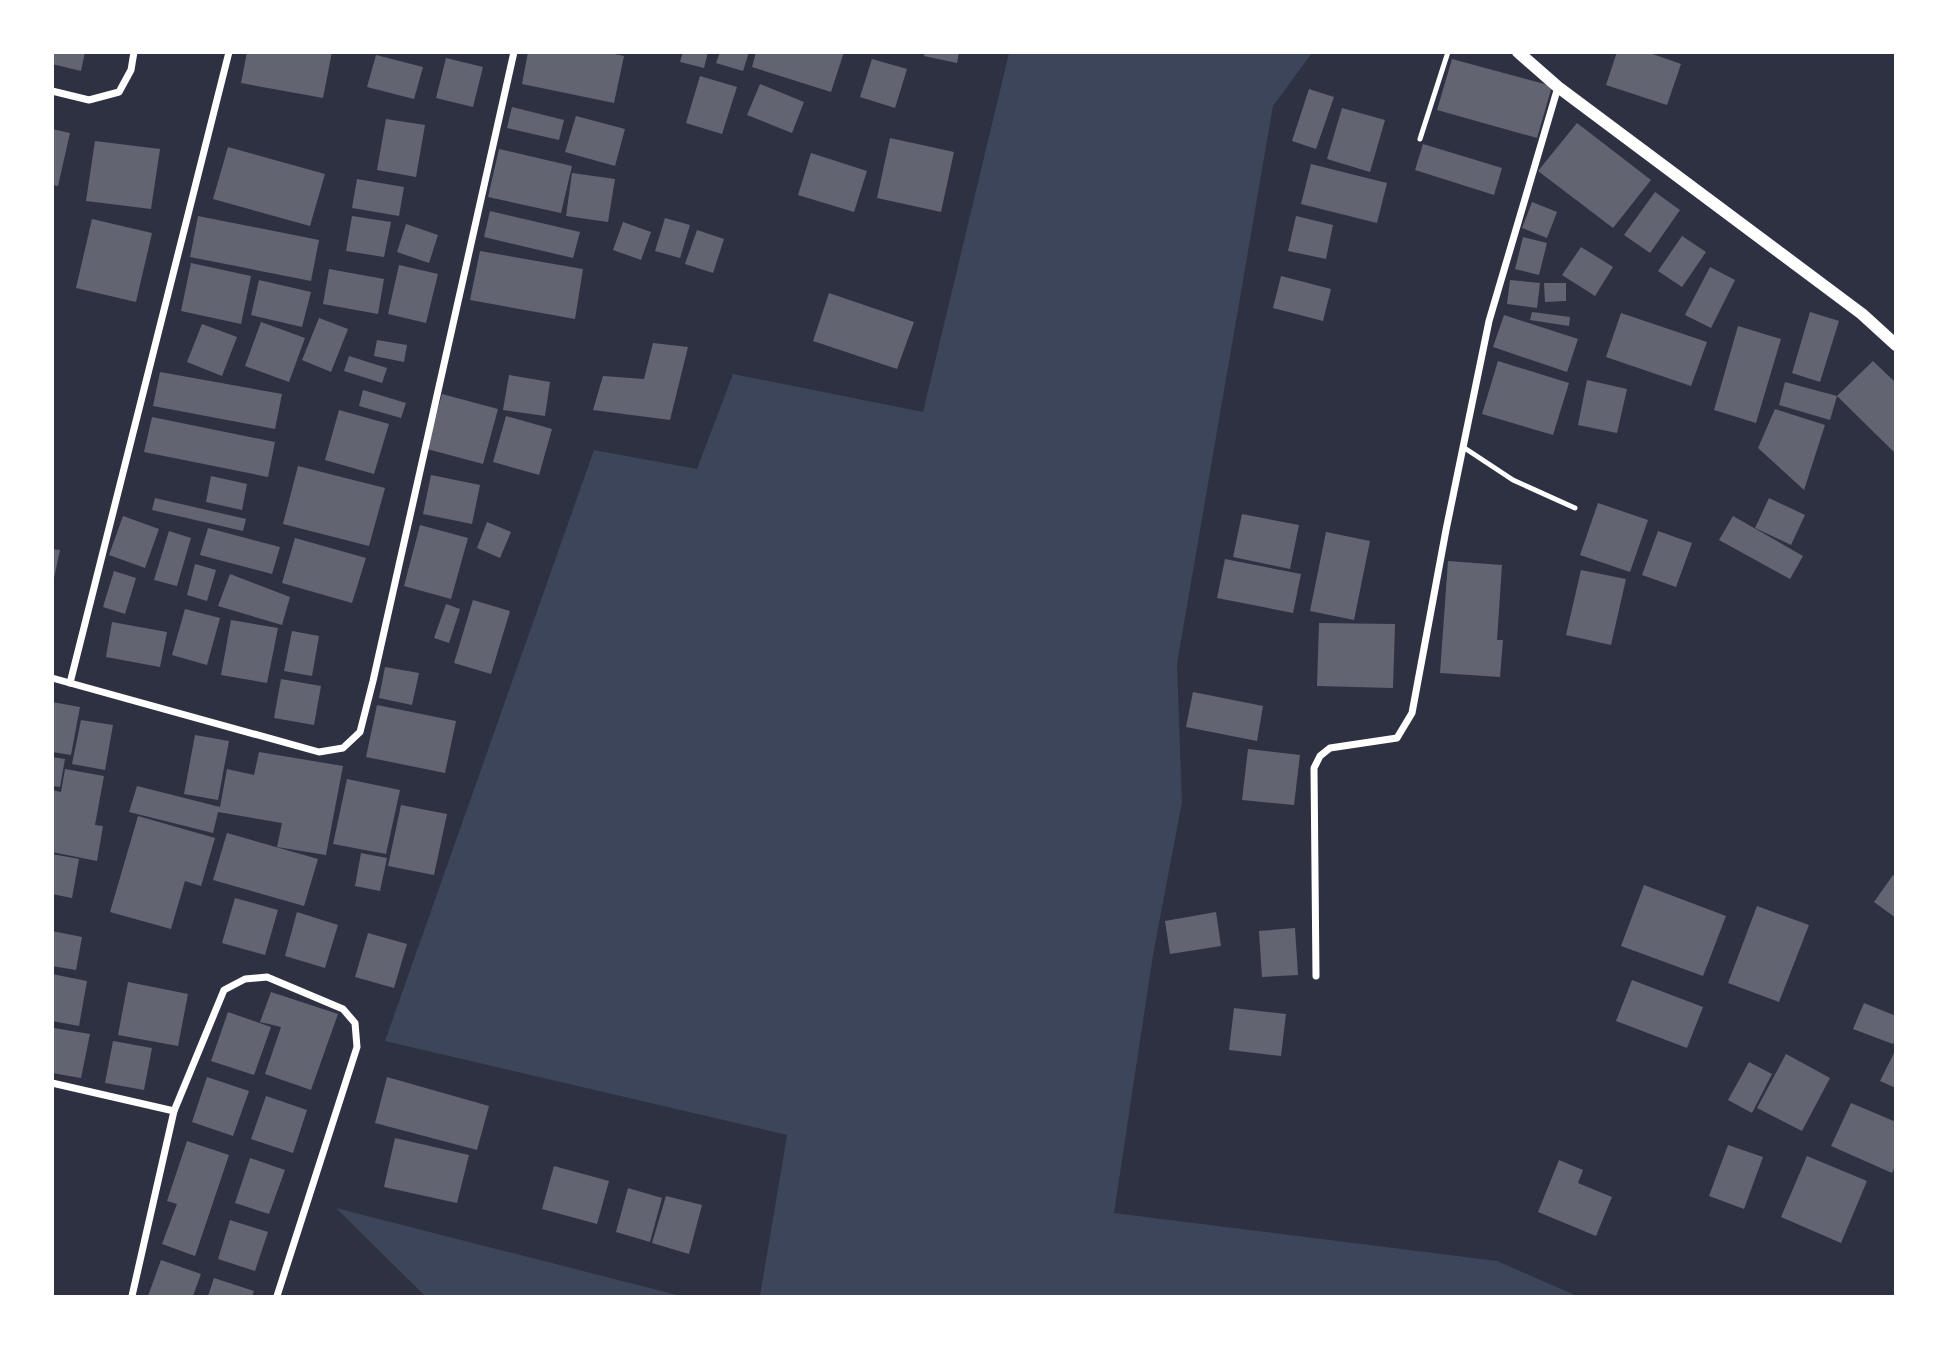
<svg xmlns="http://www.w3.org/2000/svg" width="1948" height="1349" font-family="Inter,sans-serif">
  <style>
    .green { fill: #3c4559 }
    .building { fill: #626471 }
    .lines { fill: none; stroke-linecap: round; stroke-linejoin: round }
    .service { stroke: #fff; stroke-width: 5 }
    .minor { stroke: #fff; stroke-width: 7 }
    .tertiary { stroke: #fff; stroke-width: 12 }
  </style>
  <rect width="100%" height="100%" fill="#2d3142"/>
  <g class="green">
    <polygon points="1009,53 1312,53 1273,106 1177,664 1182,802 1153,955 1114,1213 1497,1261 1577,1296 760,1296 787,1135 385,1041 594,450 697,469 733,374 923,412"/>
    <polygon points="336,1208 681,1296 425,1296"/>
  </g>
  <g class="building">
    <polygon points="52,52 85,52 81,71 52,64"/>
    <polygon points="247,52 332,52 323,98 241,83"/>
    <polygon points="528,52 605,52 624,56 614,103 522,84"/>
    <polygon points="683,52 708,52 704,68 680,62"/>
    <polygon points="720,52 749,52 743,71 716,63"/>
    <polygon points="756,52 844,52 831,92 752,67"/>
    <polygon points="925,52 959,52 957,63 924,56"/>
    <polygon points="1617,52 1647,52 1681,64 1667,105 1606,85"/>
    <polygon points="376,55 423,67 414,99 367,87"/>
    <polygon points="446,58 483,67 473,107 436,98"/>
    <polygon points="872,59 907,69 895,108 860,97"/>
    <polygon points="1452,59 1552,86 1537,138 1437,110"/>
    <polygon points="700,76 737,87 722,134 686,123"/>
    <polygon points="760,84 804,102 792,133 747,115"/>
    <polygon points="1309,89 1334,97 1316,149 1292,141"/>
    <polygon points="512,107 564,120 559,140 507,128"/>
    <polygon points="1342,108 1385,120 1370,172 1327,159"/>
    <polygon points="576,116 625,129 615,166 565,152"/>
    <polygon points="386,119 425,125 416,177 377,170"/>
    <polygon points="1577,123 1651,180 1613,228 1538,171"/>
    <polygon points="52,129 70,133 58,186 52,185"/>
    <polygon points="890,138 954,152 941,212 877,198"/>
    <polygon points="95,141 160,149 151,209 86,201"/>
    <polygon points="1423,144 1502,168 1494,195 1415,170"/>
    <polygon points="228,147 325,174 310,226 213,199"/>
    <polygon points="499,149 572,166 561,213 488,197"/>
    <polygon points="811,153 867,171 854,212 798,195"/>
    <polygon points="1311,164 1387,183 1377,223 1301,204"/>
    <polygon points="572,173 615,179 608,222 566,216"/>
    <polygon points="357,179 404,187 399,216 352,208"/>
    <polygon points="1655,192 1680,210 1650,253 1624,235"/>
    <polygon points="1532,202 1557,212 1547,238 1522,228"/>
    <polygon points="490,211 580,232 573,258 484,237"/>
    <polygon points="198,216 319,240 311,281 190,257"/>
    <polygon points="352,216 391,222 384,257 346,251"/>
    <polygon points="1296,216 1333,225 1326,259 1288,251"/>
    <polygon points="665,218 690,225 680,258 655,251"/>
    <polygon points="92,219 152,233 136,302 76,288"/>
    <polygon points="623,222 651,232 641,260 613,250"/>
    <polygon points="406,224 438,235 429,263 397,252"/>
    <polygon points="697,230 724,239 713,273 685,264"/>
    <polygon points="1682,236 1706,252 1682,287 1658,271"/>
    <polygon points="1523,237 1547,243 1539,275 1515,269"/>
    <polygon points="1581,247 1613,267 1595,296 1562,275"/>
    <polygon points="480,251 583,269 575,319 470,300"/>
    <polygon points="191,263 251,276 241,324 181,311"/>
    <polygon points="399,265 438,274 426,323 388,314"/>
    <polygon points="1710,267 1735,280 1711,328 1685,315"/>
    <polygon points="329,269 384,279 378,314 323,304"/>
    <polygon points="1281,276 1331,289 1323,321 1273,308"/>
    <polygon points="259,280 311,292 302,327 251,315"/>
    <polygon points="1510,280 1540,283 1537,308 1507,304"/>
    <polygon points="1544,283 1566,283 1566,301 1545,302"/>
    <polygon points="829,293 914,322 897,369 813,341"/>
    <polygon points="1532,312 1570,317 1569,326 1530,320"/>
    <polygon points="1810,312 1839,321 1820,382 1792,373"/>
    <polygon points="1621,313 1707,342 1691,386 1606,357"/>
    <polygon points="1504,315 1578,339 1567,372 1493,347"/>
    <polygon points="319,318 348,329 331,372 302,360"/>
    <polygon points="261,322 305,338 289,382 245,366"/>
    <polygon points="202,324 237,337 222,376 187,362"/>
    <polygon points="1738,326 1781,339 1756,423 1714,410"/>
    <polygon points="377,340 407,345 404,362 374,356"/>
    <polygon points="653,343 688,347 670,420 593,410 603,376 644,379"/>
    <polygon points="349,356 387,368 382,383 344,371"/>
    <polygon points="1498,361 1569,383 1553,435 1482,414"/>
    <polygon points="1873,361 1896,383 1896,454 1837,396"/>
    <polygon points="160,372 282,394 275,429 153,406"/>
    <polygon points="509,375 550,382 545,416 503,410"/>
    <polygon points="1587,380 1627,389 1617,433 1578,425"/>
    <polygon points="1785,382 1837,396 1830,420 1779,405"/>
    <polygon points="363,390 406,403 401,418 359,406"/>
    <polygon points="442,394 498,409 483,464 427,449"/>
    <polygon points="1775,409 1825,425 1804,490 1758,448"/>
    <polygon points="339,410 389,424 374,474 325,460"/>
    <polygon points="506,416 552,429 539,475 493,462"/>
    <polygon points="152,417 275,442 268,477 144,452"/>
    <polygon points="298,466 385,488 369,546 283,524"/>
    <polygon points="431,475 480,485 472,524 423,514"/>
    <polygon points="211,476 247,484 242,510 206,502"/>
    <polygon points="155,498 246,519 243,531 152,510"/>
    <polygon points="1769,498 1805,515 1791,545 1755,528"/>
    <polygon points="1598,503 1648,520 1630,572 1580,555"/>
    <polygon points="1242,514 1299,525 1290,569 1233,557"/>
    <polygon points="123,516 159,529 145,568 109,555"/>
    <polygon points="1733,516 1803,556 1790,579 1719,540"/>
    <polygon points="487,522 511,532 500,558 477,548"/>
    <polygon points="420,525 468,538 451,599 404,586"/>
    <polygon points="208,528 280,547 272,574 200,555"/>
    <polygon points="169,531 191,538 177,586 154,580"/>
    <polygon points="1658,531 1692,543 1676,587 1642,575"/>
    <polygon points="1326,532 1370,541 1354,620 1310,611"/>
    <polygon points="295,538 366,558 352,603 282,583"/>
    <polygon points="52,549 60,550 54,578 52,578"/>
    <polygon points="1225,559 1301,574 1293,613 1217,598"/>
    <polygon points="1448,561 1502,565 1497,640 1503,640 1500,677 1440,673"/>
    <polygon points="195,564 216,570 207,601 187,595"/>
    <polygon points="1581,570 1626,579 1611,645 1566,635"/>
    <polygon points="114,571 136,578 125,614 103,607"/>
    <polygon points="230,574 290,597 282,625 218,606"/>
    <polygon points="473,600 510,611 491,674 454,663"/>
    <polygon points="446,604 460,609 449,643 434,638"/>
    <polygon points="185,609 220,618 207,665 172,655"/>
    <polygon points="231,620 278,628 267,683 221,675"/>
    <polygon points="112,622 167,632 160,667 106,657"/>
    <polygon points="1319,623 1395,624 1393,688 1317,686"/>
    <polygon points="292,631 319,636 312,676 284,671"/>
    <polygon points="385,667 419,673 412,705 379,698"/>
    <polygon points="281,679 321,686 314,725 274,718"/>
    <polygon points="1193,692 1263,706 1257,741 1186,727"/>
    <polygon points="52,702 80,707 71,755 52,752"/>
    <polygon points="377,705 456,721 445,773 366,757"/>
    <polygon points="81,720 113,725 105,770 72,764"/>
    <polygon points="195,735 229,741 218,800 184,794"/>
    <polygon points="1248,749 1300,755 1294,805 1242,800"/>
    <polygon points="259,752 343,766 326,855 277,847 282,823 218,812 213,833 129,812 137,786 220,807 227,769 254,775"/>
    <polygon points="52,757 65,759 60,787 52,786"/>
    <polygon points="65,769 104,776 95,825 103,826 97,861 52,852 52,790 61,792"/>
    <polygon points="347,779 400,790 386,854 333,844"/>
    <polygon points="401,805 447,814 434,875 388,866"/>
    <polygon points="138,816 215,838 201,886 185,881 171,929 110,912"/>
    <polygon points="227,833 318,859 304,906 213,880"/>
    <polygon points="361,853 387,858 380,891 355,886"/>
    <polygon points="52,854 79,859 72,898 52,894"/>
    <polygon points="1893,875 1896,877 1896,918 1874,902"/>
    <polygon points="1644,885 1726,916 1703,976 1621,946"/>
    <polygon points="235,898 278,910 265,955 222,943"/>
    <polygon points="1757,906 1809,925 1779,1002 1728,983"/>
    <polygon points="297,912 338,925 325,968 285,956"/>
    <polygon points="1216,912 1221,946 1170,954 1165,921"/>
    <polygon points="1295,928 1298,975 1262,977 1259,931"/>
    <polygon points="52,931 82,937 76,970 52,966"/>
    <polygon points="368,933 407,944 394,988 355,977"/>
    <polygon points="52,974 87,981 79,1026 52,1021"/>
    <polygon points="1632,980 1703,1007 1687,1048 1616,1021"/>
    <polygon points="128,982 188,994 178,1046 118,1035"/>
    <polygon points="271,992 338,1014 311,1090 265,1074 281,1027 260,1022"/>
    <polygon points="1864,1003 1896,1016 1896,1037 1893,1044 1853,1029"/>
    <polygon points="1234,1008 1286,1014 1281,1056 1229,1050"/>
    <polygon points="228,1012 271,1027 254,1075 211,1061"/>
    <polygon points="54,1028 90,1034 81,1078 52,1073"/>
    <polygon points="113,1041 152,1048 144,1090 105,1083"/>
    <polygon points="1896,1049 1896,1088 1880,1081"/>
    <polygon points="1786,1054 1830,1078 1802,1131 1757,1108"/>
    <polygon points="1749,1062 1772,1074 1752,1113 1728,1100"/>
    <polygon points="207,1077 249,1091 233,1136 192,1122"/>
    <polygon points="387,1077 489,1106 477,1150 375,1123"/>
    <polygon points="266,1096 307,1110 293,1153 251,1139"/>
    <polygon points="1851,1103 1896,1122 1896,1165 1892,1173 1831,1146"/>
    <polygon points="395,1138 469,1155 457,1203 384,1187"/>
    <polygon points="187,1141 229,1155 195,1256 162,1244 177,1204 167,1201"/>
    <polygon points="1728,1145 1763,1157 1744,1209 1709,1196"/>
    <polygon points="1807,1156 1867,1181 1841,1243 1781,1217"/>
    <polygon points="250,1158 285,1170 269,1214 235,1203"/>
    <polygon points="1559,1160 1583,1170 1578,1183 1612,1197 1596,1236 1538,1212"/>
    <polygon points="554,1166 609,1181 597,1224 542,1209"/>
    <polygon points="628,1188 662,1198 650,1242 616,1232"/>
    <polygon points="666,1196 702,1205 689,1254 652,1243"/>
    <polygon points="230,1220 268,1232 255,1271 218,1259"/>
    <polygon points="161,1260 201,1274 193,1296 148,1296"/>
    <polygon points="214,1278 254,1291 252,1296 208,1296"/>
  </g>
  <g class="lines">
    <g class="service">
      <polyline points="1420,139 1448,52"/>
      <polyline points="1463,447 1513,480 1575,508"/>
    </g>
    <g class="minor">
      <polyline points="52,91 89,100 119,92 131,70 134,52"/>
      <polyline points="52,678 319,752 343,748 360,732 373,681 514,52"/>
      <polyline points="70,683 229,52"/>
      <polyline points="1316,976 1314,768 1320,756 1330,748 1397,738 1412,713 1446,530 1489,321 1558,87"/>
      <polyline points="52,1083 174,1111"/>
      <polyline points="132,1296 174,1111 224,990 245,979 267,977 343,1009 355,1023 357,1047 277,1296"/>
    </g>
    <polyline class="tertiary" points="1518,52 1558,87 1862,314 1896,345"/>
  </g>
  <rect width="1948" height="1349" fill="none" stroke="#ffffff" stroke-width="108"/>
</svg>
